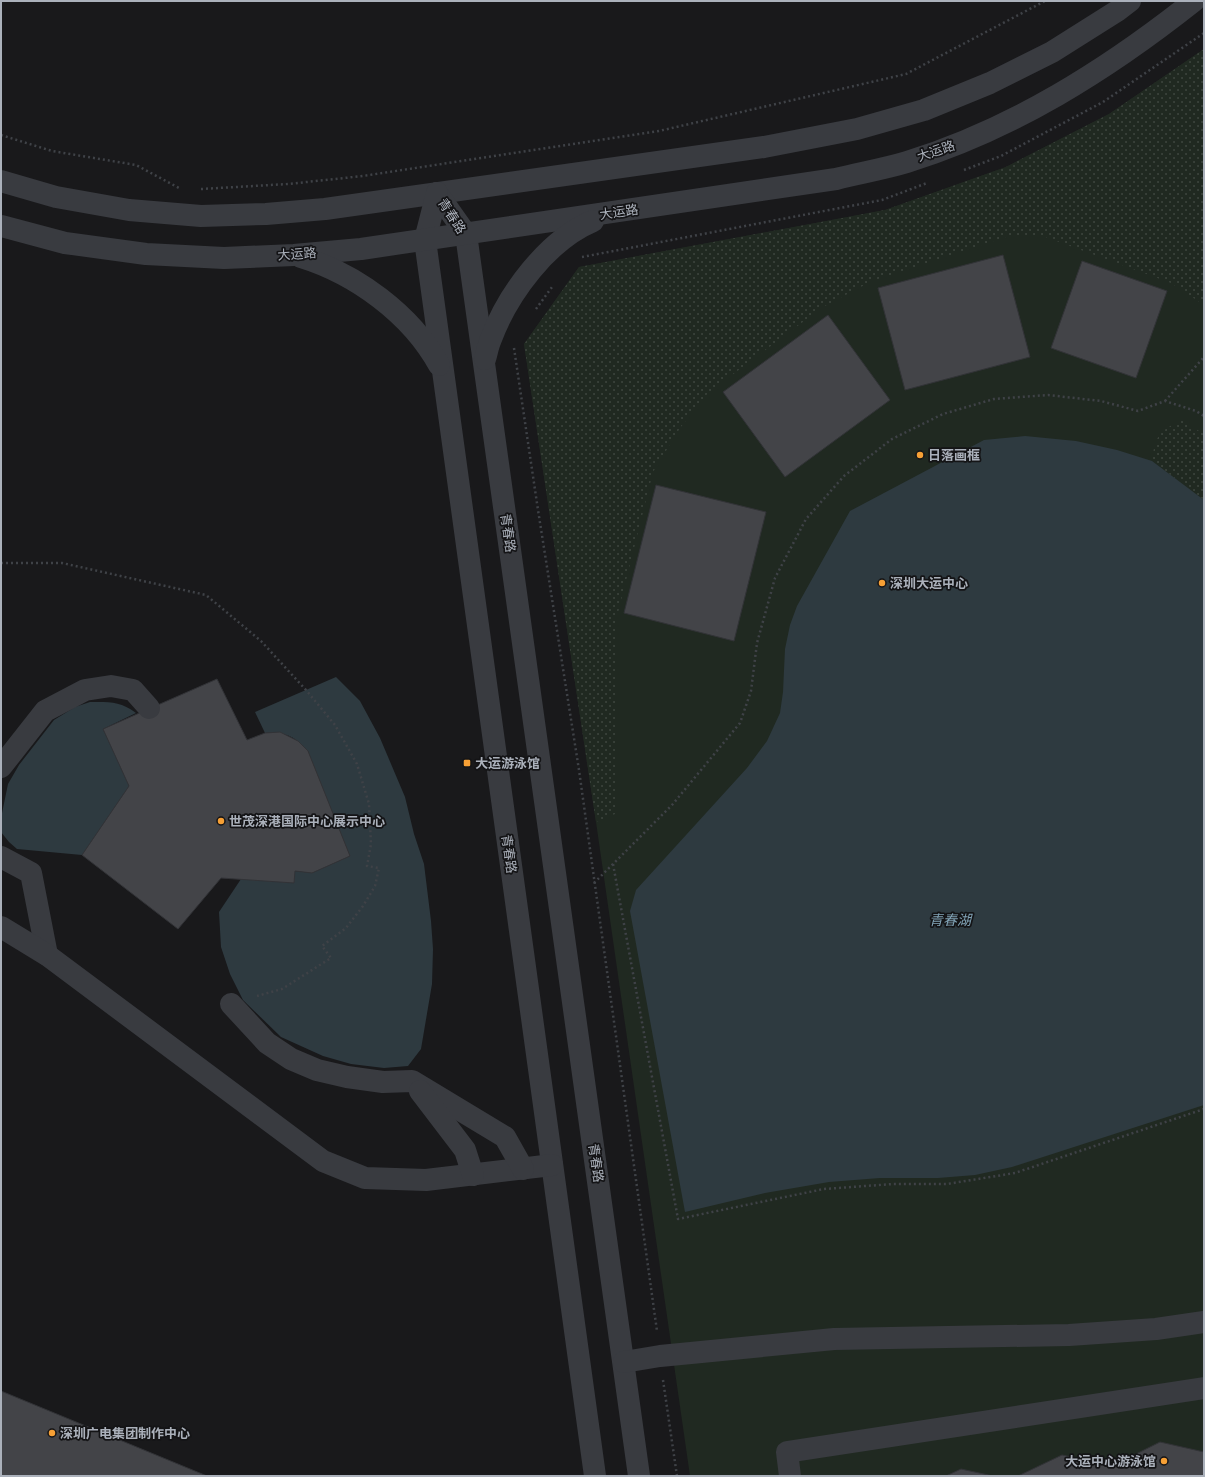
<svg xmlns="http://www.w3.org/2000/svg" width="1205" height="1477" font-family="'Fira Sans','Noto Sans SC',sans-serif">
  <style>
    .green { fill: #202921 }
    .garden { fill: url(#garden-dots) }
    .water { fill: #2e3a40 }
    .building { fill: #434448; stroke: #323337 }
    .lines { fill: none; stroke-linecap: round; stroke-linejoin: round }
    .path { stroke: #3f4247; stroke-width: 2.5; stroke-dasharray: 2 3; stroke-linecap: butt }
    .minor { stroke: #393b40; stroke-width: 22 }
    .poi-dot { fill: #f7a035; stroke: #141416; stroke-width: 1.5 }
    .labels { text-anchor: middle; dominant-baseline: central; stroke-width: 3.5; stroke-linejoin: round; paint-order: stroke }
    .street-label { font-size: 13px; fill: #abb1bb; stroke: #141416 }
    .poi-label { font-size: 13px; font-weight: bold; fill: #abb1bb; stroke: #141416; text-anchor: start }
    .water-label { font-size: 14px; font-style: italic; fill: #81a3b6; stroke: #141416 }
  </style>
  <defs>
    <pattern id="garden-dots" width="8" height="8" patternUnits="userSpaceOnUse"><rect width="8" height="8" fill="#202921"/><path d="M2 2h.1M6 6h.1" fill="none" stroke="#3e463f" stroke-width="1.8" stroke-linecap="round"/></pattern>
  </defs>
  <rect width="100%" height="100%" fill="#19191b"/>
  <polygon class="green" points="1204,49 1204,1476 690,1476 596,822 524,344 579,267 885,210 1006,167 1109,114"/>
  <g class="garden">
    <polygon points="1204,49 1204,305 1171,283 1040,235 1009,236 872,281 823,307 708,393 680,428 653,472 615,625 615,814 596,822 524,344 579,267 885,210 1006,167 1109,114"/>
    <path d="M1181 420 1204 434V500L1152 461C1155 435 1159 432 1181 420Z"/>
  </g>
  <g class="water">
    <polygon points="1025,436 1076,441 1117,450 1152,461 1204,500 1204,1105 1012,1167 975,1175 938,1178 880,1178 829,1182 765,1193 685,1212 630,911 636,890 747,768 767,741 780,713 783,692 785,649 790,625 797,606 850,511 984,440"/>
    <path d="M336 677 360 701 380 738 405 797 414 834 424 864 431 921 433 949 432 984 421 1049 408 1066 384 1068 351 1064 323 1056 281 1037 243 1000 230 974 221 947 219 912 241 879 295 871 312 873 350 856 308 751C294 736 286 732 265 733L255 712Z"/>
    <path d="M90 702C110 702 120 701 136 713L103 729 129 786 82 855 17 849 9 842 1 832V818L8 784 19 765 54 720 75 707Z"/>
  </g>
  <g class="building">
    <polygon points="1003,255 1030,357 905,390 878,288"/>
    <polygon points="1082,261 1167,291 1136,378 1051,348"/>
    <polygon points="828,315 890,400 785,477 723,392"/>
    <polygon points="656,485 766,512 734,641 624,613"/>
    <polygon points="217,679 247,740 265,733 280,732 298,741 308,751 350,856 312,873 295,871 294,883 221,878 178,929 82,855 129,786 103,729"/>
    <polygon points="1,1391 207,1476 1,1476"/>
    <polygon points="1160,1442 1204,1452 1204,1476 1018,1476 1062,1455 1112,1466"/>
    <polygon points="961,1469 993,1476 946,1476"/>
  </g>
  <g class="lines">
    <g class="path">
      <polyline points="1,135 52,151 136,165 179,188"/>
      <polyline points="964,170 1001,156 1103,102 1204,33"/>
      <polyline points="201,189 288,184 363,176 659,131 906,74 1045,1"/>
      <polyline points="582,257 882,200 927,183"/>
      <polyline points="536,309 552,287"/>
      <polyline points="514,348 538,510 579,770 657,1331"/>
      <polyline points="1165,401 1204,357"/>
      <polyline points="1,563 62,563 206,595 261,641 306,690 335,725 357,764 369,804 371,844 367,866 379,868 375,886 363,906 346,928 322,946 331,958 282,989 257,996"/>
      <polyline points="613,864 678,1219 824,1189 893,1184 947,1184 1015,1173 1204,1109"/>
      <polyline points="594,883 672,805 740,723 751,691 757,643 775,578 806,519 844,476 892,439 943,414 994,399 1048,395 1101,401 1138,411 1165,401 1196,411 1204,416"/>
      <polyline points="663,1380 677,1476"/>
    </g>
    <g class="minor">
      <polyline points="1,181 56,197 129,210 201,216 266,214 325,209 764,147 857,129 924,110 990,83 1052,52 1117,11 1130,1"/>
      <polyline points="437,193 466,234 639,1476"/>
      <polyline points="437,193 425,240 595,1476"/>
      <path d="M1 226 65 243 146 254 224 258 294 255 361 249 836 179C859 173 884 169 907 162 1013 129 1107 70 1194 1"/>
      <path d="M301 257C356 274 411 314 439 365"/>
      <path d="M485 359C487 353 488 345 491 339 508 293 548 240 593 221"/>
      <polyline points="1,767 45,711 85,690 111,686 133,690 149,708"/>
      <polyline points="1,857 31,873 47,955"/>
      <polyline points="1,927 47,955 323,1161 365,1178 426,1180 552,1165"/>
      <polyline points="231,1004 267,1043 291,1059 317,1070 347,1077 383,1082 412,1081 505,1137 523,1169"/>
      <polyline points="420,1091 465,1150 473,1175"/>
      <polyline points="624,1362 660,1356 834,1339 1069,1335 1156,1329 1204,1322"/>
      <polyline points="790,1476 787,1452 1204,1388"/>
    </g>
  </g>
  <g class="poi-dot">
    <circle cx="920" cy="455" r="4"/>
    <circle cx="882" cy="583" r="4"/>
    <rect x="463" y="759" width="8" height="8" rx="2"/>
    <circle cx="221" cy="821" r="4"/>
    <circle cx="52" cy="1433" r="4"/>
    <circle cx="1164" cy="1461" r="4"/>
  </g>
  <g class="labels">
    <g class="street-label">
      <text transform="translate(936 151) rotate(-19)">大运路</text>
      <text transform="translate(619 212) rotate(-8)">大运路</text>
      <text transform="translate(452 216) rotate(57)">青春路</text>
      <text transform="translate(297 254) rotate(-4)">大运路</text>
      <text transform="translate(508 533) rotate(82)">青春路</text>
      <text transform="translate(509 854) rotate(82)">青春路</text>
      <text transform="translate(596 1163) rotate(82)">青春路</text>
    </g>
    <g class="poi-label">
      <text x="928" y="455">日落画框</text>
      <text x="890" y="583">深圳大运中心</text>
      <text x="475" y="763">大运游泳馆</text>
      <text x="229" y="821">世茂深港国际中心展示中心</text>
      <text x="60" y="1433">深圳广电集团制作中心</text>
      <text x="1156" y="1461" text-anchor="end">大运中心游泳馆</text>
    </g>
    <g class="water-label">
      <text x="950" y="920">青春湖</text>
    </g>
  </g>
  <rect width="1205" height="1477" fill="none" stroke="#abb1bb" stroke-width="4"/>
</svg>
